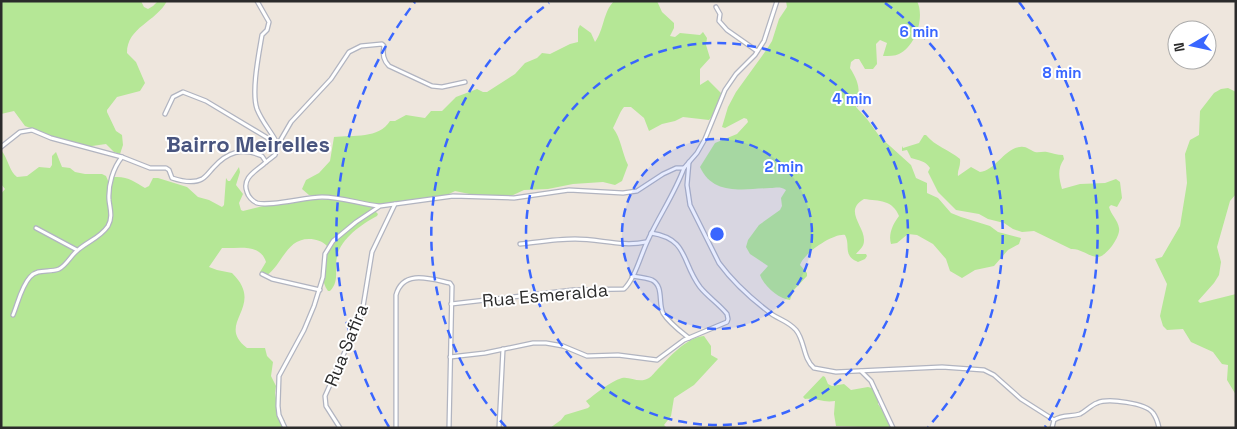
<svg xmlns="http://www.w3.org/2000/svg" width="1237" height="429" font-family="'Space Grotesk',sans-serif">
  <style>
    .green { fill: #b5e796 }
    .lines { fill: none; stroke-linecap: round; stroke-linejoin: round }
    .street-casing { stroke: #b1b4c0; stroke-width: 5.5 }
    .street { stroke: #fff; stroke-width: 3 }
    .ring { fill: none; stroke: #3966ff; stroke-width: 2.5; stroke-dasharray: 9 6 }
    .labels { text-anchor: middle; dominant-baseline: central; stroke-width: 4; stroke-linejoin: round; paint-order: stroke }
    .street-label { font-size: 18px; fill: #2b2b2b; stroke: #fff }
    .district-label { font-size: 22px; font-weight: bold; fill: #49557f; stroke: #fff }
    .centre { fill: #3966ff; stroke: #fff; stroke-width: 2.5 }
    .ring-label { font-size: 15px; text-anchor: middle; font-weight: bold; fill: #3966ff; stroke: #fff; stroke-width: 4; stroke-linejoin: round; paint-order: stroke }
  </style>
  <rect width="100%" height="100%" fill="#eee6dd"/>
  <g class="green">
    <path d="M1 1H141L144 7 148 9 153 6 158 1H167C156 22 127 27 127 53L136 62 145 83 140 91 117 97 107 110V112L116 131 122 135 123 145 120 154 114 152 106 144 85 147 50 137 41 132 25 126 14 111 1 114Z"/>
    <path d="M614 1H657L662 12 674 23V28L670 36 675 37 680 33 700 35 703 32 707 38 706 45 710 58 700 69V85L708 80 721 93 715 113 709 120 683 117 675 121 662 124 649 131 644 118 631 107H624C619 113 617 121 613 128 621 138 622 153 628 165L622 181 615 185 603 182 573 184 548 189 524 190 511 196 497 197H484L455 191 437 200H409L374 207 373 209 378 214 377 216C362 224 340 239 337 257 334 269 340 281 330 291H328C318 278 326 261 327 246 322 241 316 239 309 239 286 239 283 264 266 276L262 275 260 272 266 262C260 243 239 249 222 248L209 267 217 270 232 273C267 307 214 323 247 348H265L267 356 273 362 271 376 276 386 275 393 279 414 285 421 284 426 287 428H1V194L5 189 1 184V150C8 158 9 171 17 177L27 176 39 167 50 168 52 165V156L56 152 62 167 70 168 75 172 85 174H102L106 176 109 183 114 177C128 176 135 182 145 188L149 186 153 178H158L187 187 198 197 209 200 222 207 224 205 226 178 228 181H230L239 167 240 172 236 185 243 194 239 203 241 210 243 211 284 201 338 199 336 198 309 195 302 189 306 180 319 173 330 161 334 137C353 135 379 139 390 121H395L406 115 425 118 431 111H442L456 97 477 89 483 92H487L515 74 525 63 537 58 542 53 550 54 570 44 578 42V29L580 25 591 33 595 42C604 30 603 12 614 1Z"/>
    <path d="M786 1H917C925 17 916 46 899 54 895 56 889 56 883 56L887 43 880 40 876 44 877 64 873 69H865L859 59H855L851 62 850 68C859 82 861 91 856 107L867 119 880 137 911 165 916 178 927 183V193L938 198 951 213 961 217 990 226 998 232 1021 238 1019 244 1008 250 994 266 975 270 962 278 950 271 946 259 933 244 917 235 908 234 897 243 891 244C888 234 893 224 899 216 893 200 879 201 864 199 843 211 865 226 864 241 864 247 859 250 856 254H866L867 256 865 259 858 262C842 255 851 246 845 235 833 233 803 254 800 265L807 273V276L793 291 790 300C779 299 764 286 760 275L768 266 750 254 746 247 748 240 759 225 780 210 782 206 781 198 786 190C780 186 776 188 770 188 744 189 713 196 700 167L715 143 737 134 748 122 747 119 744 118 725 128 722 127 728 107 736 92 767 49 772 41 779 19 787 7Z"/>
    <polygon points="1228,88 1236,92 1236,194 1230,201 1217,247 1221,262 1219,275 1214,283 1198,301 1200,303 1236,294 1236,395 1227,380 1228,365 1222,364 1213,352 1191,342 1183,329 1167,330 1163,326 1160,316 1167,284 1155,259 1162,257 1180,226 1187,183 1185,154 1190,140 1199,135 1200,111 1214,93 1221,89"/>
    <path d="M924 135H926C935 146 949 150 960 159 961 166 957 171 958 176L971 167 980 172C995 171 1004 149 1020 147 1027 146 1029 150 1035 152 1039 153 1043 151 1047 152 1053 153 1057 155 1063 155L1064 159C1057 169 1059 178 1062 189L1080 184 1105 183 1116 179 1120 182 1122 198 1117 207 1111 205 1109 207C1111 215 1118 220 1119 228 1121 236 1106 258 1097 257 1088 256 1080 248 1071 249L1034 231 1022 232 1013 229 1004 223 988 219 979 214 956 210 938 192 928 172 930 168C926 161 918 160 911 158L907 150 902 151V146L903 148 919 143Z"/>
    <path d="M704 336 711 346V355L718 359 694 385 674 398 671 416 664 425 667 428H550L561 420 565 415 588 408 590 406 586 401C597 393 609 382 622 378 630 376 639 384 649 378 652 376 655 372 657 370 670 357 685 338 704 336Z"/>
    <path d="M823 376 825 377 828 384 832 386 844 384 851 390 868 387 879 390 878 404 885 414 892 428 836 426 834 414 835 401C823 403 817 398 805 399L803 397Z"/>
  </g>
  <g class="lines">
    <g class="street-casing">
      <g id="street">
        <path d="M257 1 269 22 267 30 262 35C259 53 251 92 257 109 262 122 271 131 277 143"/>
        <polyline points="716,7 720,14 719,21 727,30 757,51"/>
        <polyline points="165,114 173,97 183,92 206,101 276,143"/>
        <path d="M1 147 20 132 32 130 51 138 122 157 150 168H166L169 170 172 178C181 181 193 184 202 179 207 176 210 171 213 168 227 152 242 147 262 156L266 162C258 170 241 177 247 192 248 196 252 201 257 203 269 207 306 197 322 197 342 197 360 204 379 206"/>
        <path d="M266 162 275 155 280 141 291 122 331 79 349 52 361 46 382 44 384 46C382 54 383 60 389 66L432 86 442 87 465 82"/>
        <path d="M689 162 687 185 690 205 719 263C733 282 754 301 773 315 781 320 789 322 796 330 805 341 803 359 814 368L836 372 942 367 984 370 994 375 1021 399 1054 420"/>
        <polyline points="36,228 77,250"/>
        <path d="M520 244C538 242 557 239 575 239 600 239 622 247 646 242"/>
        <polyline points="262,274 272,279 320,290"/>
        <path d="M632 276C639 277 647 278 652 280 664 286 658 303 663 313 669 323 680 331 689 338"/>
        <path d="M451 304 573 290 624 289C635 279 641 254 648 240 659 216 675 193 684 168"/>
        <path d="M13 315C18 303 21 287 30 277 38 268 49 273 59 269 67 265 71 255 78 250 88 241 100 238 108 226 113 217 110 209 109 200 108 185 113 168 122 157"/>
        <path d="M450 357 485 353 533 343H546L563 346 587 356 618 355 657 360 684 340 727 322 728 319 727 314C719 304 708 297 700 287 681 262 689 239 651 233"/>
        <polyline points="861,371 871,381 893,428"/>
        <polyline points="285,428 279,415 278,406 279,376 304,330 314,306 323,277 325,254 333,241 356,222 380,206 453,196 514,198 569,190 623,193 637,191 663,174 676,168 684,168 697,153 705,139 725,90 736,74 755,55 764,41 777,1"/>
        <polyline points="340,428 326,406 325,396 362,313 372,252 395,204"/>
        <path d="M396 428V295C403 269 431 279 450 283L452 286 449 428"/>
        <polyline points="499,428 503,349"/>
        <path d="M1052 428 1054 420C1063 414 1071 417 1080 414 1086 411 1091 405 1097 403 1108 398 1146 403 1153 413 1156 417 1158 423 1159 428"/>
      </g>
    </g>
    <use href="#street" class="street"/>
  </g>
  <circle cx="717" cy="234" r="95" fill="#3966ff" fill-opacity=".12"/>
  <g class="ring">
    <circle cx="717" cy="234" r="95"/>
    <circle cx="717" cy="234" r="191"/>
    <path d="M506 427A286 286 0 0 1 549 3M885 3A286 286 0 0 1 928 427"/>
    <path d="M389 427A381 381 0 0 1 415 2M1019 2A381 381 0 0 1 1045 427"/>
  </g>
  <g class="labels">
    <g class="street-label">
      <text transform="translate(545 295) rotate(-5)">Rua Esmeralda</text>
      <text transform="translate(346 345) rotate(-68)">Rua Safira</text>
    </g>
    <g class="district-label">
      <text x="248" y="144">Bairro Meirelles</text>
    </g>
  </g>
  <circle cx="717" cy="234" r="8" class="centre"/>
  <g class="ring-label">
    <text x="919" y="37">6 min</text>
    <text x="1062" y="78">8 min</text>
    <text x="852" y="104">4 min</text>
    <text x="784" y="172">2 min</text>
  </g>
  <rect width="1237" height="429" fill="none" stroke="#2b2b2b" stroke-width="5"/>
  <g transform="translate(1192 45) rotate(261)"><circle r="24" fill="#ffffff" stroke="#aaaaaa"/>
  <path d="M0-4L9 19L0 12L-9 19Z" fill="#3966ff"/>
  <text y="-8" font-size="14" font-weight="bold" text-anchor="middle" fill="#2b2b2b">N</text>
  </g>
</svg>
